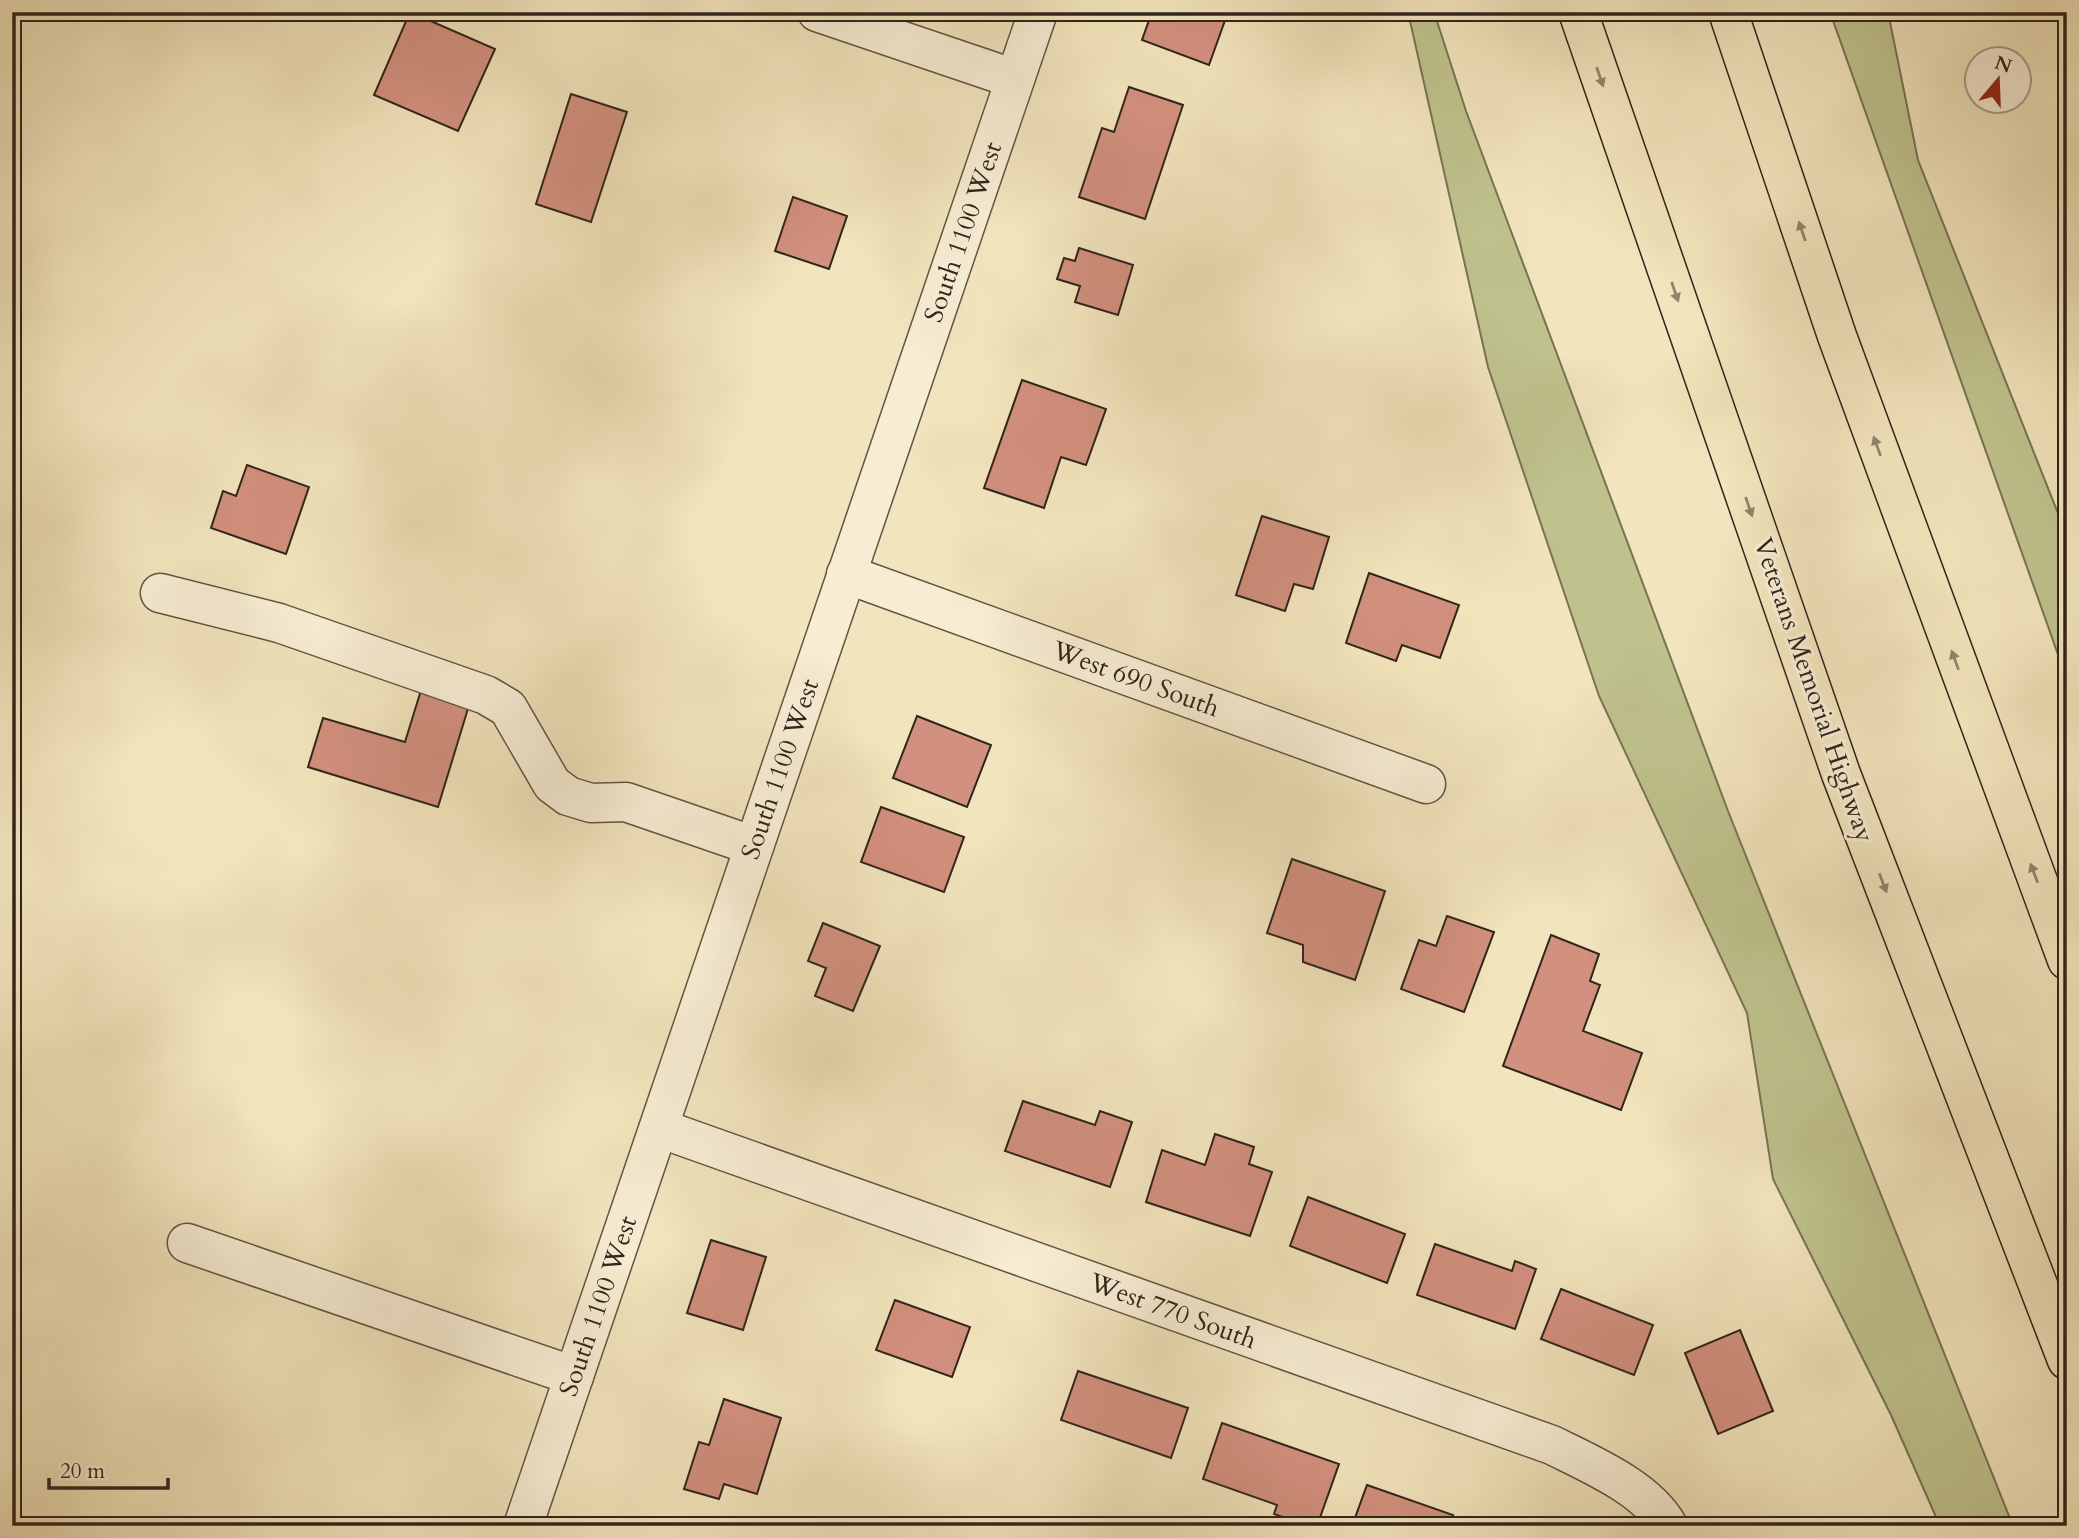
<svg xmlns="http://www.w3.org/2000/svg" width="2079" height="1538" font-family="Cardo,serif">
  <style>
    .green { fill: #bfc28d; stroke: #777454; stroke-width: 2 }
    .building { fill: #d2907e; stroke: #2f251c; stroke-width: 2 }
    .lines { fill: none; stroke-linecap: round; stroke-linejoin: round }
    .minor-casing { stroke: #605544; stroke-width: 41 }
    .highway-casing { stroke: #2f251c; stroke-width: 41 }
    .minor { stroke: #f7edd3; stroke-width: 38 }
    .highway { stroke: #f2e4bc; stroke-width: 38 }
    .oneway { fill: #90846c }
    .labels { text-anchor: middle; dominant-baseline: central; stroke-width: 6; stroke-linejoin: round; paint-order: stroke }
    .street-label { font-size: 26px; fill: #2f251c; stroke: #f7edd3 }
  </style>
  <rect width="100%" height="100%" fill="#f2e4bc"/>
  <filter id="stains"><feTurbulence type="fractalNoise" baseFrequency=".00286" numOctaves="4"/><feColorMatrix values="0 0 0 0 .2 0 0 0 0 .09 0 0 0 0 .02 0 0 0 .5 -.17"/></filter>
  <radialGradient id="worn" r=".72"><stop offset=".6" stop-color="#630" stop-opacity="0"/><stop offset="1" stop-color="#630" stop-opacity=".3"/></radialGradient>
  <g class="green">
    <polygon points="1408,12 1434,12 1466,111 1728,811 2013,1526 1940,1526 1891,1415 1773,1179 1747,1013 1599,696 1488,367"/>
    <polygon points="1830,12 1888,12 1918,160 2067,536 2067,680"/>
  </g>
  <g class="building">
    <polygon points="410,12 495,49 458,131 374,95"/>
    <polygon points="1152,12 1228,12 1209,65 1142,40"/>
    <polygon points="1129,87 1183,105 1145,219 1079,197 1102,128 1114,132"/>
    <polygon points="571,94 627,112 591,222 536,204"/>
    <polygon points="793,197 847,216 829,269 775,251"/>
    <polygon points="1079,248 1133,265 1118,315 1075,302 1080,286 1057,279 1064,258 1075,261"/>
    <polygon points="1022,380 1106,409 1086,465 1061,457 1044,508 984,488"/>
    <polygon points="247,465 309,487 286,554 211,528 223,491 236,496"/>
    <polygon points="1262,516 1329,537 1313,589 1294,584 1285,611 1236,595"/>
    <polygon points="1369,573 1459,605 1440,658 1402,645 1396,661 1346,643"/>
    <polygon points="422,687 470,702 438,807 308,767 323,718 405,742"/>
    <polygon points="917,716 991,745 967,807 893,778"/>
    <polygon points="881,807 964,837 944,892 861,862"/>
    <polygon points="1292,859 1385,891 1355,980 1303,962 1303,945 1267,933"/>
    <polygon points="1447,916 1494,932 1464,1012 1401,989 1419,940 1436,946"/>
    <polygon points="823,923 880,946 853,1011 815,996 826,968 808,961"/>
    <polygon points="1551,935 1599,954 1590,981 1600,985 1583,1031 1642,1053 1621,1110 1503,1066"/>
    <polygon points="1023,1101 1095,1125 1100,1111 1132,1122 1110,1187 1005,1151"/>
    <polygon points="1215,1134 1254,1147 1249,1164 1272,1172 1250,1236 1146,1202 1162,1150 1205,1165"/>
    <polygon points="1308,1197 1405,1234 1387,1283 1290,1246"/>
    <polygon points="711,1240 766,1257 743,1330 687,1313"/>
    <polygon points="1435,1244 1512,1271 1515,1261 1536,1269 1515,1329 1417,1295"/>
    <polygon points="1561,1289 1653,1325 1634,1375 1541,1339"/>
    <polygon points="895,1300 970,1327 952,1377 876,1350"/>
    <polygon points="1740,1330 1773,1411 1718,1434 1685,1353"/>
    <polygon points="1078,1371 1188,1408 1171,1458 1061,1420"/>
    <polygon points="724,1399 781,1418 757,1494 724,1484 719,1499 684,1489 699,1442 709,1445"/>
    <polygon points="1222,1423 1339,1464 1317,1526 1307,1526 1274,1514 1277,1505 1203,1479"/>
    <polygon points="1367,1485 1453,1515 1449,1526 1352,1526"/>
  </g>
  <g class="lines">
    <g class="minor-casing">
      <g id="minor">
        <polyline points="817,12 1015,79"/>
        <polyline points="846,574 1426,784"/>
        <polyline points="160,593 279,623 486,695 508,708 552,784 568,796 591,803 626,802 754,846"/>
        <path d="M659 1128 1552 1445C1590 1464 1647 1488 1668 1526"/>
        <polyline points="187,1243 574,1376"/>
        <polyline points="523,1526 1038,12"/>
      </g>
    </g>
    <g class="highway-casing">
      <g id="highway">
        <polyline points="1578,12 1841,774 2067,1360"/>
        <polyline points="1728,12 1837,336 2067,960"/>
      </g>
    </g>
    <use href="#minor" class="minor"/>
    <use href="#highway" class="highway"/>
  </g>
  <defs><path id="oneway-solid" d="M-6-.8H1V-3.2L6.5 0L1 3.2V.8H-6Z" transform="scale(1.75)"/></defs>
  <g class="oneway">
    <use href="#oneway-solid" transform="translate(1600 77) rotate(71)"/>
    <use href="#oneway-solid" transform="translate(1802 231) rotate(-109)"/>
    <use href="#oneway-solid" transform="translate(1675 292) rotate(71)"/>
    <use href="#oneway-solid" transform="translate(1877 446) rotate(-110)"/>
    <use href="#oneway-solid" transform="translate(1749 507) rotate(71)"/>
    <use href="#oneway-solid" transform="translate(1955 660) rotate(-110)"/>
    <use href="#oneway-solid" transform="translate(2034 873) rotate(-111)"/>
    <use href="#oneway-solid" transform="translate(1883 883) rotate(69)"/>
  </g>
  <g class="labels">
    <g class="street-label">
      <text transform="translate(963 232) rotate(-71)">South 1100 West</text>
      <text transform="translate(1136 679) rotate(20)">West 690 South</text>
      <text transform="translate(1814 690) rotate(71)">Veterans Memorial Highway</text>
      <text transform="translate(780 769) rotate(-71)">South 1100 West</text>
      <text transform="translate(598 1306) rotate(-71)">South 1100 West</text>
      <text transform="translate(1173 1311) rotate(20)">West 770 South</text>
    </g>
  </g>
  <rect width="2079" height="1538" fill="none" stroke="#f2e4bc" stroke-width="42"/>
  <rect x="14" y="14" width="2051" height="1510" fill="none" stroke="#2f251c" stroke-width="3.5"/>
  <rect x="21" y="21" width="2037" height="1496" fill="none" stroke="#2f251c" stroke-width="2"/>
  <g transform="translate(1998 80) rotate(19)"><circle r="33" fill="#f7edd3" stroke="#a79d8a" stroke-width="2"/>
  <path d="M0-5L12 26L0 18L-12 26Z" fill="#8f2418"/>
  <text y="-10" font-size="19" font-weight="bold" text-anchor="middle" fill="#2f251c">N</text>
  </g>
  <path d="M49 1478v10h119v-10" fill="none" stroke="#2f251c" stroke-width="3.5"/>
  <text x="60" y="1478" font-size="21" fill="#2f251c" stroke="#f7edd3" stroke-width="5" paint-order="stroke">20 m</text>
  <rect width="100%" height="100%" filter="url(#stains)"/>
  <rect width="100%" height="100%" fill="url(#worn)"/>
</svg>
